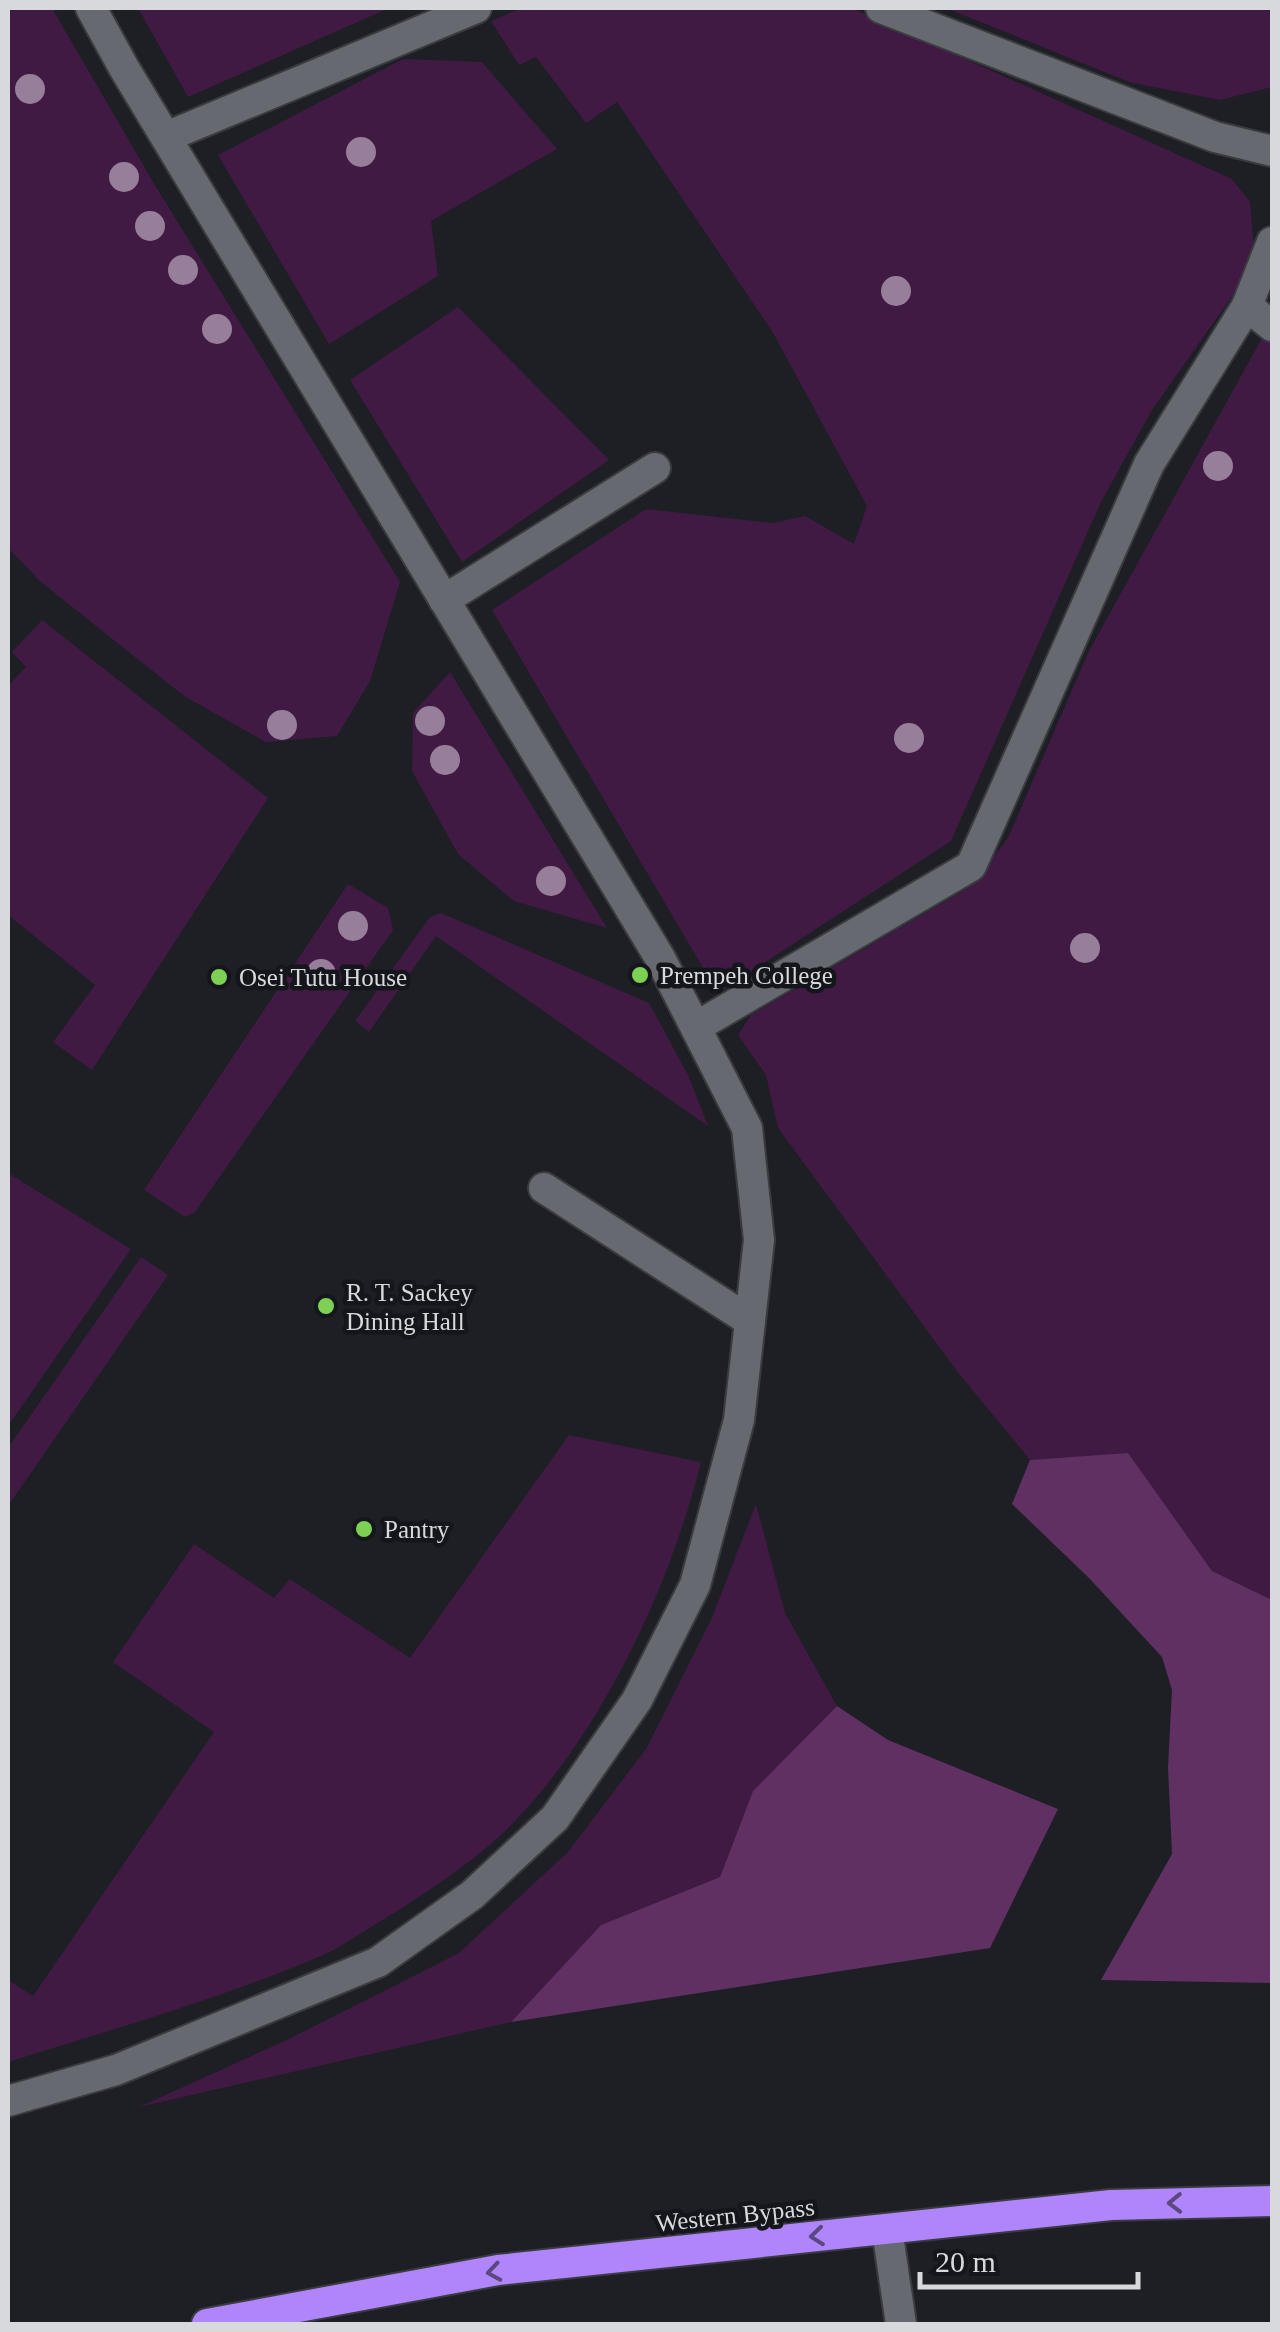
<svg xmlns="http://www.w3.org/2000/svg" width="1280" height="2332" font-family="Georgia,serif">
  <style>
    .green { fill: #401a42 }
    .forest { fill: #603063 }
    .lines { fill: none; stroke-linecap: round; stroke-linejoin: round }
    .minor-casing { stroke: #3a3b40; stroke-width: 34 }
    .highway-casing { stroke: #3a3b40; stroke-width: 34 }
    .minor { stroke: #666970; stroke-width: 30 }
    .highway { stroke: #b085fc; stroke-width: 30 }
    .tree { fill: #977f9b }
    .oneway { stroke: #5a4880 }
    .poi-dot { fill: #7cd155; stroke: #14161b; stroke-width: 4 }
    .labels { text-anchor: middle; dominant-baseline: central; stroke-width: 9; stroke-linejoin: round; paint-order: stroke }
    .poi-label { font-size: 25px; fill: #d8d9dd; stroke: #14161b; text-anchor: start }
    .street-label { font-size: 25px; fill: #d8d9dd; stroke: #14161b }
  </style>
  <rect width="100%" height="100%" fill="#1d1f25"/>
  <g class="green">
    <polygon points="8,8 52,8 153,182 400,582 370,681 337,736 266,742 184,696 41,582 8,548"/>
    <polygon points="138,8 389,8 188,97"/>
    <polygon points="521,8 852,8 1232,179 1250,202 1254,249 1233,295 1152,410 1101,502 951,841 718,993 492,610 646,509 773,523 805,516 854,544 867,506 772,331 617,102 586,123 536,57 519,65 491,21"/>
    <polygon points="946,8 1272,8 1272,87 1220,100 1129,82"/>
    <polygon points="403,59 482,62 557,149 431,221 438,276 329,344 218,155"/>
    <polygon points="458,307 609,460 462,562 350,380"/>
    <polygon points="1272,320 1272,1600 1212,1571 1128,1454 1030,1460 957,1371 778,1128 766,1075 738,1035 751,1015 968,888 1008,838 1089,651"/>
    <polygon points="42,620 268,798 92,1070 53,1042 95,985 8,915 8,686 26,667 12,652"/>
    <polygon points="450,672 607,928 514,901 458,854 412,771 413,713"/>
    <polygon points="348,884 388,908 393,930 195,1212 185,1217 144,1190"/>
    <polygon points="441,913 649,1003 688,1075 708,1126 436,936 369,1032 355,1021 430,917"/>
    <polygon points="8,1173 131,1249 8,1426"/>
    <polygon points="141,1257 168,1275 8,1506 8,1448"/>
    <path d="M569 1435 701 1462C670 1587 601 1735 509 1827 478 1859 420 1897 381 1921 362 1932 343 1946 323 1955 221 1999 113 2029 8 2062V1980L33 1996 214 1732 113 1662 194 1544 274 1598 290 1579 410 1658Z"/>
    <polygon points="756,1504 785,1613 837,1706 753,1791 720,1877 601,1925 511,2022 139,2107 291,2038 459,1953 568,1852 646,1749 711,1620"/>
  </g>
  <g class="forest">
    <polygon points="1128,1453 1212,1571 1272,1600 1272,1983 1101,1980 1172,1854 1168,1767 1172,1690 1162,1657 1089,1578 1012,1504 1030,1460"/>
    <polygon points="837,1706 888,1740 1058,1809 990,1948 511,2022 601,1925 720,1877 753,1791"/>
  </g>
  <g class="lines">
    <g class="minor-casing">
      <g id="minor">
        <polyline points="881,8 1215,137 1272,151"/>
        <polyline points="166,137 476,8"/>
        <polyline points="1247,306 1272,326"/>
        <polyline points="444,600 655,468"/>
        <polyline points="696,1027 971,866 1149,464 1247,306 1272,242"/>
        <polyline points="544,1188 750,1321"/>
        <polyline points="8,2101 116,2070 378,1962 472,1895 555,1818 637,1700 695,1585 739,1420 759,1240 747,1128 660,958 124,68 91,8"/>
        <polyline points="887,2229 901,2324"/>
      </g>
    </g>
    <g class="highway-casing">
      <polyline id="highway" points="207,2324 498,2270 1111,2205 1272,2201"/>
    </g>
    <use href="#minor" class="minor"/>
    <use href="#highway" class="highway"/>
  </g>
  <g class="tree">
    <circle cx="30" cy="89" r="15"/>
    <circle cx="361" cy="152" r="15"/>
    <circle cx="124" cy="177" r="15"/>
    <circle cx="150" cy="226" r="15"/>
    <circle cx="183" cy="270" r="15"/>
    <circle cx="896" cy="291" r="15"/>
    <circle cx="217" cy="329" r="15"/>
    <circle cx="1218" cy="466" r="15"/>
    <circle cx="430" cy="721" r="15"/>
    <circle cx="282" cy="725" r="15"/>
    <circle cx="909" cy="738" r="15"/>
    <circle cx="445" cy="760" r="15"/>
    <circle cx="551" cy="881" r="15"/>
    <circle cx="353" cy="926" r="15"/>
    <circle cx="1085" cy="948" r="15"/>
    <circle cx="321" cy="974" r="15"/>
  </g>
  <defs><path id="oneway-chevron" d="M-2-3.5L2.5 0L-2 3.5" fill="none" stroke-width="1.6" stroke-linecap="round" stroke-linejoin="round" transform="scale(2.5)"/></defs>
  <g class="oneway">
    <use href="#oneway-chevron" transform="translate(1175 2203) rotate(179)"/>
    <use href="#oneway-chevron" transform="translate(817 2236) rotate(174)"/>
    <use href="#oneway-chevron" transform="translate(494 2272) rotate(171)"/>
  </g>
  <g class="poi-dot">
    <circle cx="640" cy="975" r="10"/>
    <circle cx="219" cy="977" r="10"/>
    <circle cx="326" cy="1306" r="10"/>
    <circle cx="364" cy="1529" r="10"/>
  </g>
  <g class="labels">
    <g class="poi-label">
      <text x="660" y="975">Prempeh College</text>
      <text x="239" y="977">Osei Tutu House</text>
      <text x="346" y="1292">R. T. Sackey<tspan x="346" dy="29">Dining Hall</tspan></text>
      <text x="384" y="1529">Pantry</text>
    </g>
    <g class="street-label">
      <text transform="translate(735 2215) rotate(-6)">Western Bypass</text>
    </g>
  </g>
  <rect width="1280" height="2332" fill="none" stroke="#d8d9dd" stroke-width="20"/>
  <path d="M920 2272v15h218v-15" fill="none" stroke="#d8d9dd" stroke-width="5"/>
  <text x="935" y="2272" font-size="30" fill="#d8d9dd" stroke="#14161b" stroke-width="8" paint-order="stroke">20 m</text>
</svg>
